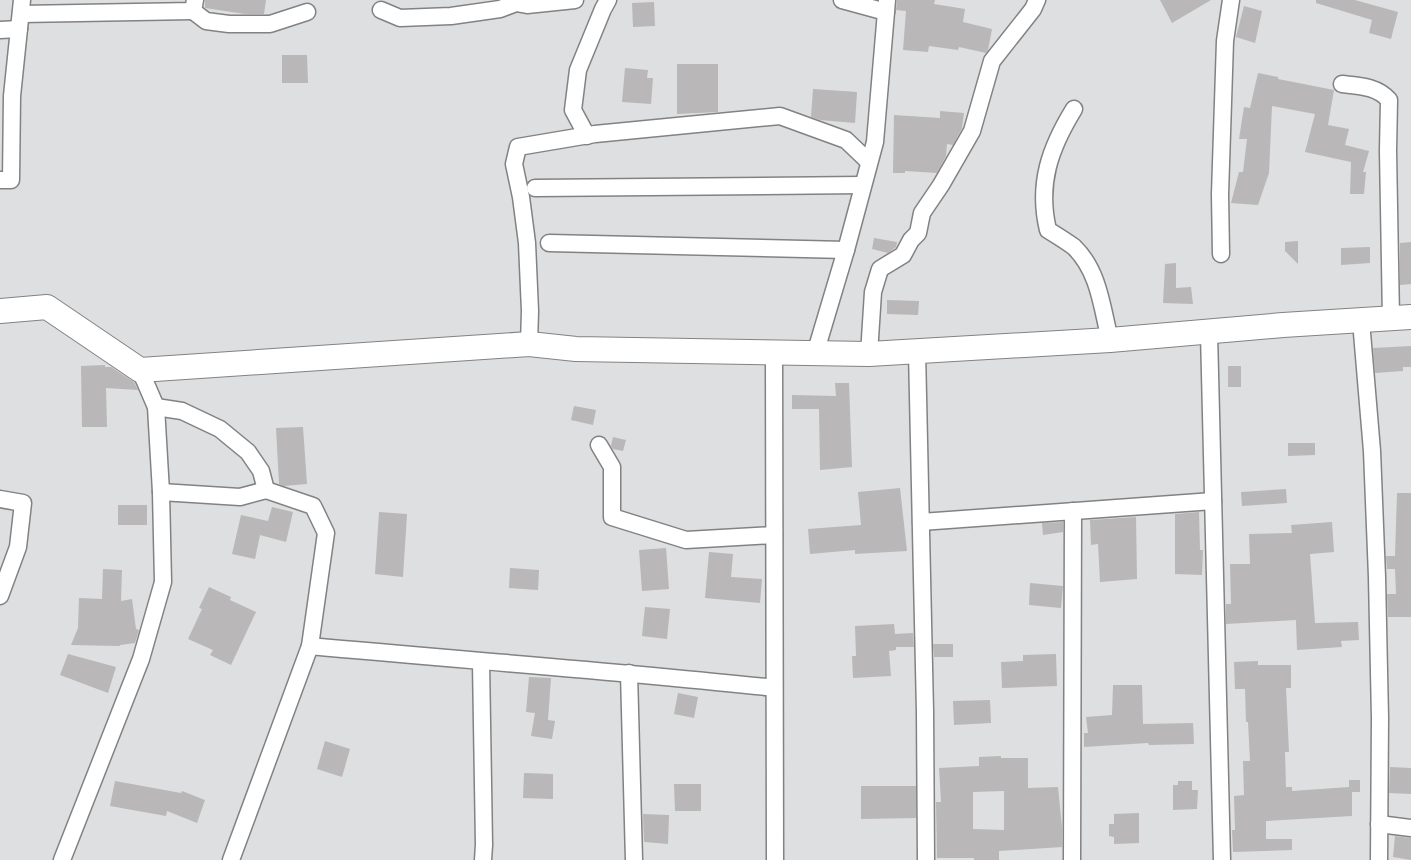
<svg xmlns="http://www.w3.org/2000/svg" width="1411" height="860" font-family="'Sofia Sans Condensed',sans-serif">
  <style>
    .building { fill: #b9b7b8; fill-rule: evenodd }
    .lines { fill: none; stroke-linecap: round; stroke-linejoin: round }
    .street-casing { stroke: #818283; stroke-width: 19 }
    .secondary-casing { stroke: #818283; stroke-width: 26 }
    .street { stroke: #fff; stroke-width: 16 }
    .secondary { stroke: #fff; stroke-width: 24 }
  </style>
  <rect width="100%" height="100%" fill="#dedfe1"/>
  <g class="building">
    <polygon points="205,0 266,0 264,14 245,14 205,8"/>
    <polygon points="897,0 935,0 934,4 965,9 963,22 992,29 988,50 986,53 959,47 958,50 929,46 928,52 903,50 906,11 896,10"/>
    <polygon points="1160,0 1211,0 1172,23"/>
    <polygon points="1316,0 1355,0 1398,12 1391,39 1369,33 1372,20 1316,3"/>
    <polygon points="654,2 655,26 633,27 632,3"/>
    <polygon points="1244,6 1262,11 1255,43 1236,37"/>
    <polygon points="282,55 307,55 308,83 282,83"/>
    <polygon points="677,64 718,64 718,112 677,114"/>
    <polygon points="625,68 648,70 647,78 653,78 651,104 622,102"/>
    <polygon points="1258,73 1278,77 1278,79 1334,90 1328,125 1349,129 1345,145 1369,151 1363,172 1366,172 1364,194 1350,194 1351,162 1305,152 1315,114 1272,106 1269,173 1258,205 1231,203 1239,172 1243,172 1247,139 1239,139 1244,107 1250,108"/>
    <polygon points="813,89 857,92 855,123 820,120 811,117"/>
    <polygon points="940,111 964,113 962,128 953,145 947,144 946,156 937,173 905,171 905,173 893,173 894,115 940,118"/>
    <polygon points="874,238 897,242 896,247 888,253 872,249"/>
    <polygon points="1298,241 1298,264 1285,251 1285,242"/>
    <polygon points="1411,242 1411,284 1400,285 1400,243"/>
    <polygon points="1370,247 1370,263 1341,265 1341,248"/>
    <polygon points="1176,263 1176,288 1191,287 1193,304 1163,303 1165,264"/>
    <polygon points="887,300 919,301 918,315 887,314"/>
    <polygon points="1411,346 1411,367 1403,367 1403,371 1375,373 1373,348"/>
    <polygon points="105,365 105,367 111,367 134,382 138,390 106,388 107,427 82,427 81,366"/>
    <rect x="1228" y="366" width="13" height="21"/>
    <polygon points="835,383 849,383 852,467 820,470 819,409 792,409 792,395 836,396"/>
    <polygon points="574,406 596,410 593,425 571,420"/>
    <polygon points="303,427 307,484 284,486 279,484 276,428"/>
    <polygon points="613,437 626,440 623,451 613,449 611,446"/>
    <polygon points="1288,443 1315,443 1315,455 1288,456"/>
    <polygon points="900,488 907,551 855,554 855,550 810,554 808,529 861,525 858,492"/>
    <polygon points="1286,489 1287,503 1242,506 1241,492"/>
    <polygon points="1397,493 1411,493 1411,617 1388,617 1387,594 1396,594 1395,569 1387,569 1386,556 1395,556"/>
    <rect x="118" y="505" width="29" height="20"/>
    <polygon points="272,507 293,512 286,542 260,535 255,559 232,554 241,515 268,521"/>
    <polygon points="379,512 407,514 403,577 375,574"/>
    <polygon points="1199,512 1200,550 1203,550 1202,575 1175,574 1175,514"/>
    <polygon points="1136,517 1137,579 1100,582 1098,544 1091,545 1090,520"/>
    <polygon points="1063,522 1063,532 1043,535 1042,523"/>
    <polygon points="1332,522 1334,552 1310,554 1315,623 1358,622 1359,640 1341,641 1342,647 1297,650 1296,620 1226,624 1226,604 1231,604 1230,564 1250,564 1249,534 1292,533 1291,525"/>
    <polygon points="666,548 669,589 642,591 639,550"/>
    <polygon points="709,552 733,554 731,577 762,579 760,603 705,598"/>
    <polygon points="510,568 539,570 538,590 509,588"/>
    <polygon points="103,569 122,570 121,601 132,599 136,629 139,630 135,643 120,645 120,646 71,645 78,628 79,598 102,599"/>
    <polygon points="1030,583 1063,586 1061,608 1029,605"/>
    <polygon points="209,587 231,597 230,600 256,612 231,665 210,655 213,650 188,639 202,609 199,608"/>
    <polygon points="645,607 670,609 667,639 642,636"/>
    <polygon points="894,624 895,634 913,633 914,647 896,647 896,650 889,651 891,676 853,678 852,656 856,656 855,626"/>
    <polygon points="933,644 953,644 953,657 934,657"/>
    <polygon points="68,654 116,667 108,693 60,675"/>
    <polygon points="1056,654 1057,686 1002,688 1001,662 1023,661 1023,655"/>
    <polygon points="1258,661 1258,665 1291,665 1291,688 1286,688 1289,752 1285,752 1286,787 1292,787 1292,791 1349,787 1349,780 1360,780 1360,792 1352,792 1352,816 1266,821 1266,839 1292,839 1292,850 1233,852 1232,830 1235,830 1234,796 1244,795 1243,761 1250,761 1248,722 1246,722 1245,689 1235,689 1234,662"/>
    <polygon points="529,677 551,678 548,720 555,721 552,739 531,736 535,713 526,712"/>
    <polygon points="1113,685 1142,685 1143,724 1193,723 1194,744 1149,745 1148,743 1084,747 1084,733 1088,733 1086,717 1112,715"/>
    <polygon points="678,693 698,697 694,718 674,714"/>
    <polygon points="990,700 991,723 954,725 953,701"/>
    <polygon points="325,741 350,749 342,777 317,769"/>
    <path d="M1001 756V758H1028V788L1058 787 1062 827V847L999 851V860H974V858H937L936 802H941L939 768 979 766V757ZM1004 791V830L973 829V792Z"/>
    <polygon points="1390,767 1411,768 1411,794 1389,793"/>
    <polygon points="524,773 553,774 553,799 523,798"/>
    <polygon points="115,781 181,793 182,791 205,800 197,823 167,811 166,816 110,806"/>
    <polygon points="1178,781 1192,781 1192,790 1198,790 1197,809 1173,810 1173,785 1178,785"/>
    <polygon points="674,784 701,784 701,811 675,811"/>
    <polygon points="861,786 916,786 916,818 861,819"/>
    <polygon points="1139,813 1139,843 1114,844 1114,837 1109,836 1109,824 1114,824 1114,814"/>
    <polygon points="643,814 669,815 668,844 644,842"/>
    <polygon points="1395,836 1411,838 1411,860 1393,857"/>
  </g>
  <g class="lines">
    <g class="street-casing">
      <g id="street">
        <polyline points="842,0 886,12"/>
        <polyline points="381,10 400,18 451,16 500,9 516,3 527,5 575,0"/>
        <polyline points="193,11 206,21 229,24 270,24 307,12"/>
        <polyline points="21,14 193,11 195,0"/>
        <polyline points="0,30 19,29"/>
        <path d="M1342 84C1359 86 1377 86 1389 100L1388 151 1391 319"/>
        <path d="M1074 109C1050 148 1037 184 1048 230 1056 235 1066 241 1074 247 1099 271 1102 308 1110 340"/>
        <polyline points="587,136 573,110 578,70 603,9 608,0"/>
        <polyline points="0,180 11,180 12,96 22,0"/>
        <polyline points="535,188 863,185"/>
        <polyline points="549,243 846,250"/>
        <polyline points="1221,254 1220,194 1225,41 1231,0"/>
        <polyline points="1361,321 1372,451 1377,577 1380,718 1379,860"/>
        <polyline points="1209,333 1222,860"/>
        <polyline points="529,344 530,311 527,243 521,197 514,164 518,147 595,134 780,116 846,140 869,162"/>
        <polyline points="917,351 925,712 926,860"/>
        <polyline points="774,353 775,860"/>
        <polyline points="815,354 846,250 875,142 887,0"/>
        <polyline points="869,354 873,292 880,269 903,255 911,240 918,233 922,213 941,185 972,131 992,61 1033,9 1037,0"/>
        <polyline points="156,407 182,411 220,429 248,452 261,471 266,490 313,506 326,533 310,646"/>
        <polyline points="599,445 612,467 612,517 686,540 774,535"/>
        <polyline points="161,492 240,497 266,490"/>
        <polyline points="0,499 23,503 18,547 0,596"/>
        <polyline points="921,522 1213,501"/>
        <polyline points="481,662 484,845 483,860"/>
        <polyline points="629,673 634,860"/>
        <polyline points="1379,824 1411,828"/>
        <polyline points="62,860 141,659 163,582 161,492 156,407 140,370"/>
        <path d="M231 860 310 646C462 660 614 671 766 687H774"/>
        <polyline points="1072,860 1073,511"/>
      </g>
    </g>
    <g class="secondary-casing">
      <polyline id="secondary" points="0,311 47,307 140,370 529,344 576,349 869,354 1110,340 1283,325 1411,317"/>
    </g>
    <use href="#street" class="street"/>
    <use href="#secondary" class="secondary"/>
  </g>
</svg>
